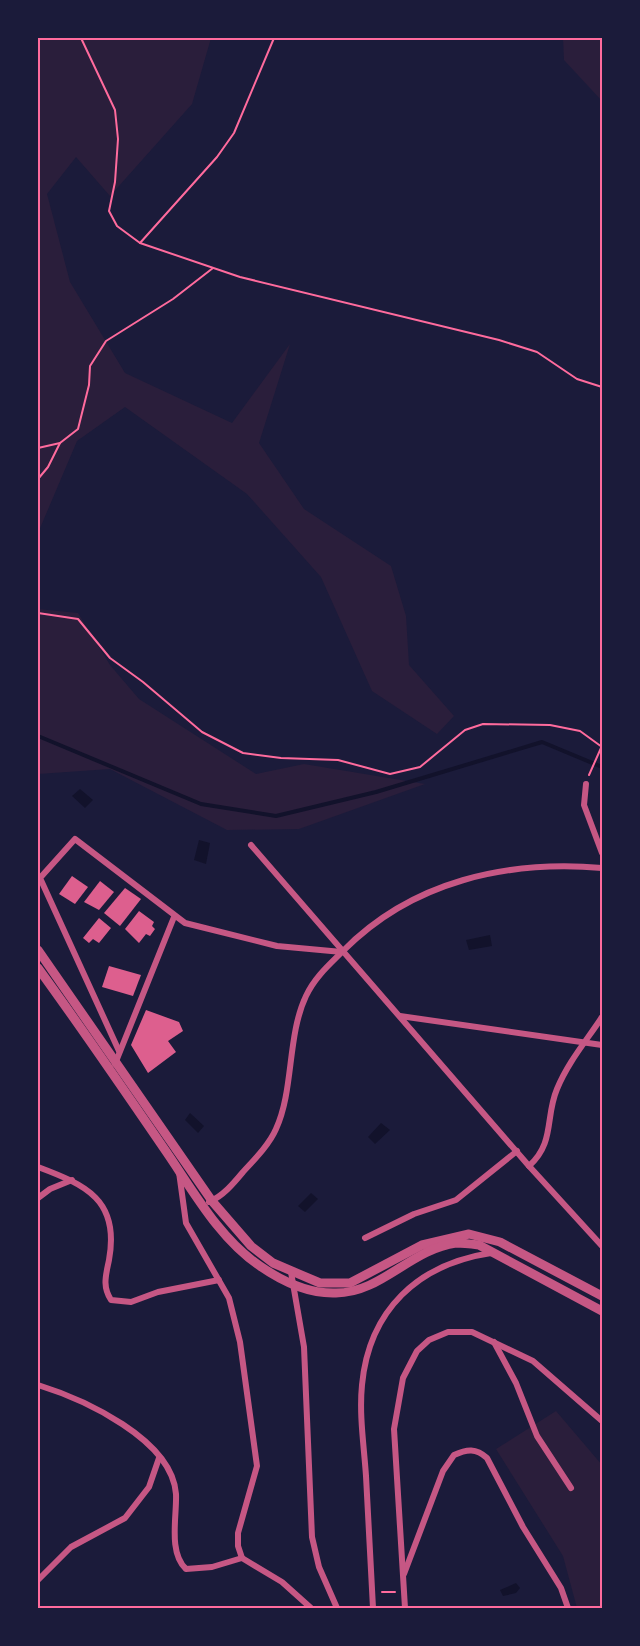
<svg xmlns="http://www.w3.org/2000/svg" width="640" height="1646" font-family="Lato,sans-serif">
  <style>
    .green { fill: #2a1e3b }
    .water { fill: #12122b }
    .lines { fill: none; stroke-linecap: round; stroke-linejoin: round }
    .stream { stroke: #12122b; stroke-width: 4 }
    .building { fill: #dd5f8e }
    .path { stroke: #ff6b9d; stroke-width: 2 }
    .minor { stroke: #c65784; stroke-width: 6 }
    .tertiary { stroke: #c65784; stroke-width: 9 }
    .neatline { fill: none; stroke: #ff6b9d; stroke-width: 2 }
  </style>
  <rect width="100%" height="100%" fill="#1b1b3a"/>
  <g class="green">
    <polygon points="38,38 211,38 192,104 110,196 76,157 47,194 70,282 125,373 232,423 290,344 259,443 304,509 391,566 406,616 409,665 454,716 437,734 372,691 321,577 247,494 125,407 77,441 38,533"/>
    <polygon points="563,38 602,38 602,101 564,60"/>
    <polygon points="38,609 78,613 110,665 139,699 256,774 304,764 425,784 299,829 227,830 110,769 38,774"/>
    <polygon points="556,1411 602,1465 602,1608 577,1608 563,1556 496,1449"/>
  </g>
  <g class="water">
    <polygon points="80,789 93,800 85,808 72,796"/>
    <polygon points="199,840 210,843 206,864 194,860"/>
    <polygon points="490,935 492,946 469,950 466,940"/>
    <polygon points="190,1113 204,1126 198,1133 185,1120"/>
    <polygon points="381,1123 390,1130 375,1144 368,1137"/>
    <polygon points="311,1193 318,1199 305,1212 298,1206"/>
    <polygon points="516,1583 520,1588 516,1593 503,1596 500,1590"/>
  </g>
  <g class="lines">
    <polyline class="stream" points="38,736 201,804 276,816 376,792 542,742 602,767"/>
  </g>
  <g class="building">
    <polygon points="72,876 88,887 75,904 59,894"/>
    <polygon points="100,881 114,892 99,910 84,902"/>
    <polygon points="125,888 141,899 120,926 104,913"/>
    <polygon points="139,911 154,922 152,926 155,929 150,936 146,934 139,943 125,929"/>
    <polygon points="99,918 111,928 99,943 93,939 89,943 83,938"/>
    <polygon points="109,966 141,975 133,996 102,987"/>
    <polygon points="146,1010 179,1022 183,1031 168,1041 176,1052 148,1073 131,1045"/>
  </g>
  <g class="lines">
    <g class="path">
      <polyline points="81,38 115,110 118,139 115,182 109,211 117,226 140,243 240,277 499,340 537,352 577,379 602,387"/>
      <polyline points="140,243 217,157 234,133 274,38"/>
      <polyline points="38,448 60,443 78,429 89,385 90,366 106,341 173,299 213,268"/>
      <polyline points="38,479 48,467 60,443"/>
      <polyline points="38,613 78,619 110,658 143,682 202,732 243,753 281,758 338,760 390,774 420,767 465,730 483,724 550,725 580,731 602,747"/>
      <polyline points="589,775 601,748"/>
      <polyline points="382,1592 395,1592"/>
    </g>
    <g class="minor">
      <polyline points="586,784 584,805 602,853"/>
      <polyline points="251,845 529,1166 602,1246"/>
      <polyline points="400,1016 602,1045"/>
      <polyline points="119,1051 40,878 75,839 185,923 277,946 342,952"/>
      <polyline points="115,1064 174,917"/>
      <path d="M529 1166C555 1143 545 1117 557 1089 568 1062 587 1040 602 1017"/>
      <path d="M38 1167C86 1185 120 1200 109 1260 106 1275 102 1286 111 1300L131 1302 158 1292 219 1280"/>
      <polyline points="179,1172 186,1223 229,1298 240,1342 257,1466 238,1533 238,1546 242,1558"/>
      <polyline points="38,1198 50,1189 72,1180"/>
      <path d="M209 1202C223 1196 233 1184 243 1172 254 1160 269 1145 276 1129 294 1090 287 1036 306 996 315 977 329 965 343 951 412 881 507 860 602 868"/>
      <polyline points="365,1238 414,1214 456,1200 517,1151"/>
      <polyline points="291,1272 304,1347 312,1537 319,1567 337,1608"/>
      <polyline points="494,1342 516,1383 537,1436 571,1488"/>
      <path d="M38 1385C83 1399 172 1439 176 1494 177 1516 168 1552 186 1569L212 1567 242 1558"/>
      <polyline points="242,1558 282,1582 311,1608"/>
      <path d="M404 1574 443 1471 454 1455C467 1449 476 1448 487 1458L523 1527 561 1588 568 1608"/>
      <polyline points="38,1580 71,1547 125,1518 149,1487 159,1458"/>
      <path d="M373 1608C371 1564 368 1520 366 1476 364 1446 359 1415 362 1385 369 1310 418 1264 491 1253"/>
      <polyline points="405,1608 394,1429 403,1378 417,1351 429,1340 448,1332 472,1332 533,1361 602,1421"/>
    </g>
    <g class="tertiary">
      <polyline points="38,950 212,1201 251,1246 273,1263 320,1283 350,1283 422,1245 469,1234 500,1242 602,1296"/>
      <path d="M38 968C81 1027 122 1087 163 1147 191 1187 218 1238 260 1266 283 1282 308 1294 336 1293 381 1293 411 1249 456 1243 463 1243 471 1244 479 1245L602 1311"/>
    </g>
  </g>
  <rect width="640" height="1646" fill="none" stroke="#1b1b3a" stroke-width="78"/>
  <rect x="39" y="39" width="562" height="1568" class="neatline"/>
</svg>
